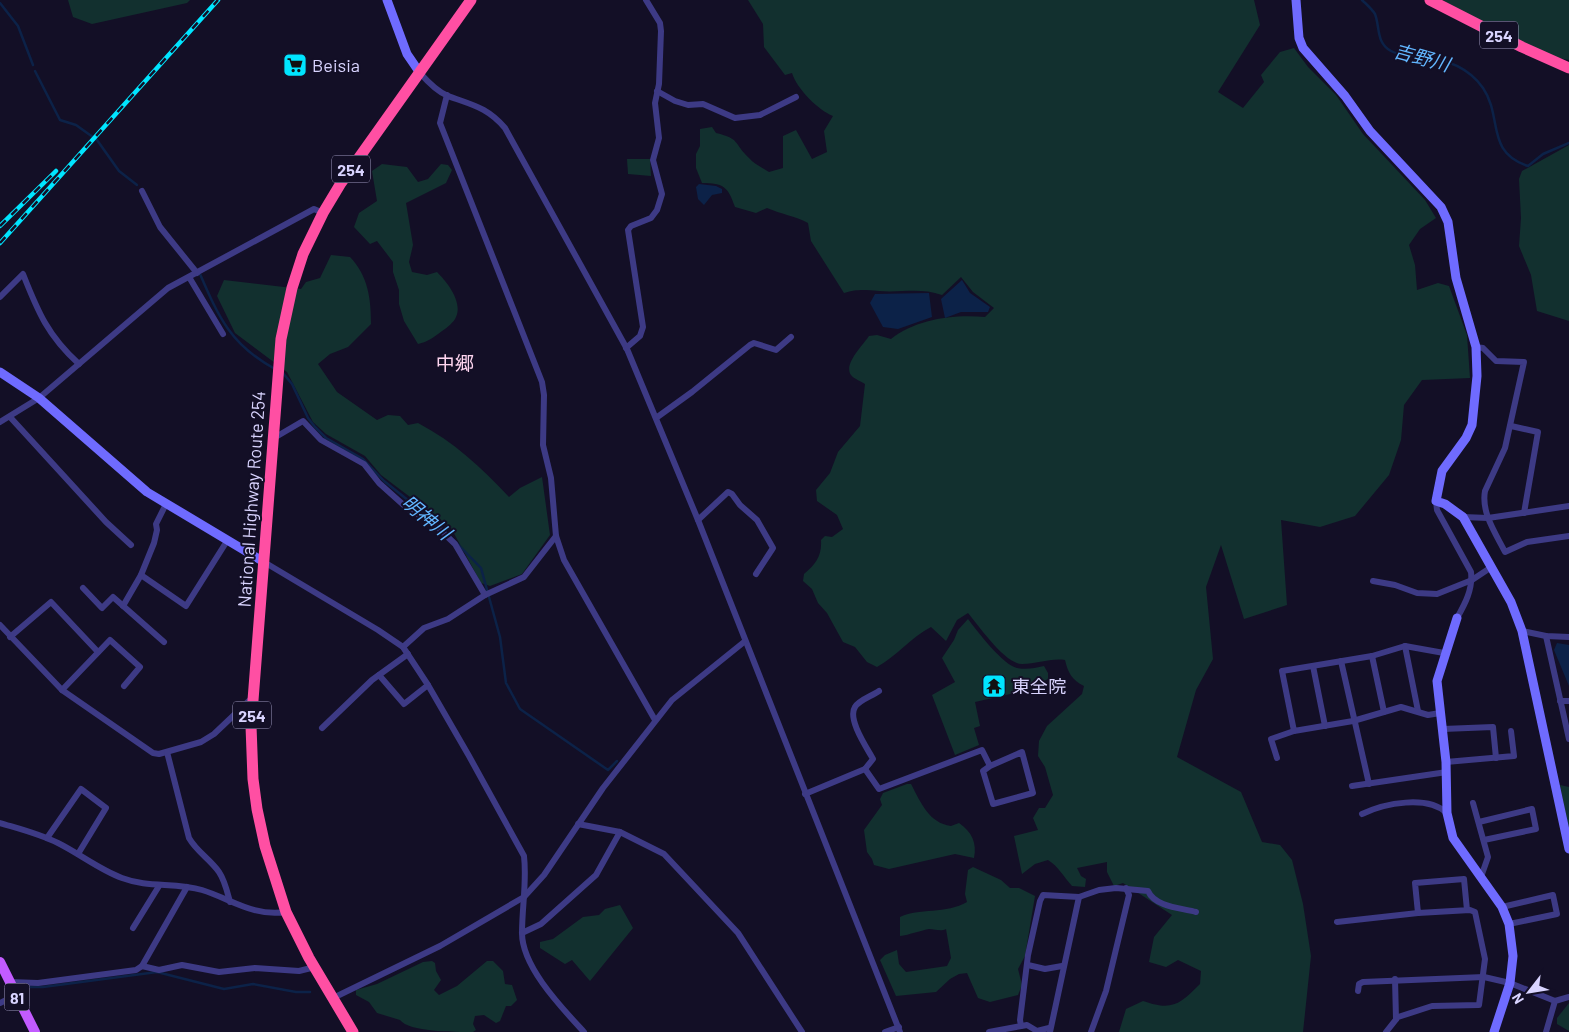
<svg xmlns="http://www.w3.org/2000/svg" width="1569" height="1032" font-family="Barlow,'Noto Sans JP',sans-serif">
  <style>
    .green { fill: #12302f }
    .water { fill: #0c2248 }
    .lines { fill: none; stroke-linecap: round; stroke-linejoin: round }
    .stream { stroke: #0c2248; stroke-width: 2.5 }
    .street { stroke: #3d3a85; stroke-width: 6 }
    .secondary { stroke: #6f6bff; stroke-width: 9 }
    .primary { stroke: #c25bff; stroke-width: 10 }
    .highway { stroke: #ff4fa3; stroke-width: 11 }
    .rail-casing { stroke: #00e5ff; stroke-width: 4.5 }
    .rail { stroke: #130f26; stroke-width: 2.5; stroke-dasharray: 8; stroke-linecap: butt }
    .labels { text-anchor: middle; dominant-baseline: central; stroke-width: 4; stroke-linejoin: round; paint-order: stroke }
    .shield { fill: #130f26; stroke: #9e99be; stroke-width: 1 }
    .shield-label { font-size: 16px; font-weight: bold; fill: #d9d4ff }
    .poi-label { font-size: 18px; fill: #d9d4ff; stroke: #130f26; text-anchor: start }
    .street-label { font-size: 18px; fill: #d9d4ff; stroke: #130f26 }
    .water-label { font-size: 19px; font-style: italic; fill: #62b6ff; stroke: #130f26 }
    .neighbourhood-label { font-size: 19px; fill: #ffd6f0; stroke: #130f26 }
  </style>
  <rect width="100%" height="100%" fill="#130f26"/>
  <g class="green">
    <polygon points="68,0 190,0 187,3 92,24 73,17"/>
    <path d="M748 0H1254L1260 25 1218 92 1243 108 1264 82 1261 75 1280 52 1294 48 1308 67 1336 95 1363 134 1425 200 1436 218 1420 229 1409 245 1415 265 1417 290 1438 283 1449 286 1467 335 1470 378 1422 380 1404 405 1401 440 1389 475 1355 516 1320 527 1281 520 1287 605 1244 619 1221 545 1206 587 1213 659 1196 690 1177 757 1241 792 1262 842 1280 845 1292 860 1303 904 1311 956 1303 1032H1119L1126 1009 1143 1001C1172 1011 1179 1005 1200 984L1201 971 1178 960 1166 967 1149 962 1154 937 1172 915 1123 883 1114 886 1107 872V862L1077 868 1081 876 1086 879 1085 887 1072 886C1063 876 1059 867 1048 860L1035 864 1022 874 1014 836 1038 830 1033 818 1039 808H1045L1053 795 1045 767 1038 756 1039 741 1047 726 1082 694 1084 686C1072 680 1068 673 1065 660 1050 658 1037 664 1022 664 1005 664 979 626 968 613L957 620 946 641 931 627C911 637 897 656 877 667L867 662 855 647 843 642 827 613 818 603 812 589 803 581 804 574C816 564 822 556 821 540L825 536 832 537 843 529 837 515 817 501 816 490 830 473 838 452 860 426 865 384C861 381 854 379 851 375 843 364 864 344 869 336L877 335 891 339C916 319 954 314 985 317L994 308 973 292 961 277 942 295C920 287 901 293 879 291 864 290 858 289 844 293L811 241 808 223C795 216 781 214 767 208L756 213 735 207C728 187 724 183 702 183L696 168V154L700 146V129L712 127 716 133C741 139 733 143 749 158 754 164 763 168 769 172L783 168V136L796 130 812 159 827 152 824 131 833 116C818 110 797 89 792 73L785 75 764 47 763 24Z"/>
    <polygon points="1443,0 1569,0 1569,60 1553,57 1460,12"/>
    <polygon points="1569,145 1569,321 1537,311 1531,275 1519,246 1521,218 1519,179 1522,171"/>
    <polygon points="627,159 650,159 651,176 628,174"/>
    <path d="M382 164 407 167 418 182 428 179 441 164 448 165 452 170 446 183 406 203 413 245 409 262 412 272 427 275 437 272C447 282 463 302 456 317 454 322 447 328 442 331 434 337 428 342 418 344L404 321 399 304V290L393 272V262L377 241 370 244 354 227 359 213 377 201 372 171Z"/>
    <path d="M331 255 350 257C368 276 371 298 371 324L348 347 330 354 318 364 337 392 377 420 388 415 400 416 408 425 418 423C454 442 481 467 509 497L520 488 542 477 550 535 522 574 490 586 481 583 451 528 381 475 365 456 326 434 313 422 287 372 235 333 217 296 224 280 301 289 306 282 320 278Z"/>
    <path d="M968 619C977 631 1003 665 1017 668 1027 670 1035 668 1044 666L1048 673V679L1024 691 975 702 980 726 974 728 979 745 955 755 932 695 955 682 942 658 954 640 958 630Z"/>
    <path d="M907 784H911C921 803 929 823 951 826L959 823C972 832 977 843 974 858L955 854 889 869 874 865 872 859 867 852 864 830 882 805 880 799 883 793Z"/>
    <polygon points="1560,785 1569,787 1569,831"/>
    <path d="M973 867 1001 880 1010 888H1019L1035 896 1025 956 1018 969 1022 985 1018 995 990 1002 978 998 967 973 959 974 950 979 936 992 896 996 880 960 885 955 897 950 899 964 906 972 947 966 951 958 946 929C940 932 936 929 929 929 922 930 909 935 900 936V917C918 908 947 914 967 902L965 894 968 870Z"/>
    <polygon points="620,905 633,928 590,981 572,960 565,964 540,948 540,942 553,939 583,917 599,915 605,909"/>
    <path d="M432 961 435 963 436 971 441 980 434 990 439 995 457 986 487 961H493L503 971 505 984 512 985 517 1000 511 1006H506L500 1021 496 1023 484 1015 475 1016 473 1024 476 1030 473 1032C453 1032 409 1032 400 1020L377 1013 369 1002 356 995V990L377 984 423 962Z"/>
    <polygon points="1569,1003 1569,1031 1557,1024 1557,1018"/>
  </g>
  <g class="water">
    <polygon points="699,184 716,186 722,189 722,193 712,195 704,205 698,199 696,187"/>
    <polygon points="962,280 970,293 990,307 988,312 961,312 945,318 941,299"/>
    <polygon points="929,293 932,317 898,329 883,327 870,303 875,294"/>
    <polygon points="1557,643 1569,645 1569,686 1554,650"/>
  </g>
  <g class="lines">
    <g class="stream">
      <path d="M1362 0C1366 4 1372 9 1375 14 1380 27 1376 43 1391 51 1398 55 1409 55 1417 56 1442 58 1468 66 1483 88 1503 117 1485 152 1528 166L1543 154 1569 143"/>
      <polyline points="0,3 18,26 33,65"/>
      <polyline points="35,71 60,120 76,125 97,140 119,171 137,185"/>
      <path d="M200 274C219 318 231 345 275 369"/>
      <polyline points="282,372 292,384 308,418 315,427 326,438 363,459 384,481 434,521"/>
      <polyline points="440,526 481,568 500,637 506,683 520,709 608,770 617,761"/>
      <polyline points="22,987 43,987 157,972 224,989 253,984 296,992 310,992"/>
    </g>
    <g class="street">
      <path d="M420 73C427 81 438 92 448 96 472 105 487 107 505 128L627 349 698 520 900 1032"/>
      <polyline points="657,91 675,101 688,105 703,104 735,118 760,115 796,97"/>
      <polyline points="447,95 440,123 542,382 544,395 543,445 551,478 556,536 564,560 655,720"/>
      <polyline points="142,191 160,227 197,273"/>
      <polyline points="189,277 223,334"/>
      <path d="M0 297 23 274C38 312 48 336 79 364"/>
      <path d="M1476 347 1483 348 1496 361 1524 362 1505 448 1485 491C1481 513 1496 534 1505 552L1527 542 1569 536"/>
      <polyline points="626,348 640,336 643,327 628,230 631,226 651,218 657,210 662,194 653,160 659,138 655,103 659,84 661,31 660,23 646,0"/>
      <polyline points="10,417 106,522 131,545"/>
      <polyline points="656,418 692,392 750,345 754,343 776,350 791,337"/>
      <polyline points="0,422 39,398 168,288 314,209 323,213"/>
      <polyline points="1511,426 1538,432 1524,513"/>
      <polyline points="274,438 303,421 321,440 364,464 379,483 408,509 433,523 455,544 485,595"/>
      <path d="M1436 501 1437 510 1471 572C1473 589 1465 604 1457 618"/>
      <polyline points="1463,517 1488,518 1569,506"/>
      <polyline points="698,520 728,492 732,494 740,505 757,520 773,548 756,574"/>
      <path d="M264 562 378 630 403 647 428 685 469 756 524 856C527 881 522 907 522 933 522 967 562 1008 584 1032"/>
      <polyline points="141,575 186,606 227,541"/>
      <polyline points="1373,581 1395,585 1417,593 1437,594 1472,580 1490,568"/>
      <polyline points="83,588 102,608 113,597 164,642"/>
      <polyline points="123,606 141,575 154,543 157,530 156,524 166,504"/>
      <polyline points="0,625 62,690 153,753 159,754 201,742 214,734 253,697"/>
      <polyline points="1522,631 1546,636 1569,637"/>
      <polyline points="1546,636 1569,739"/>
      <polyline points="10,637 51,602 98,652"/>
      <polyline points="1405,646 1418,711"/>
      <polyline points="403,647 424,628 448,619 485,595 524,577 556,536"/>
      <polyline points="1372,656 1384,712"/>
      <polyline points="1341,661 1369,784"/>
      <polyline points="1313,666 1325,726"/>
      <polyline points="379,675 404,704 428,685"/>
      <polyline points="62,690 110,640 140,667 124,686"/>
      <polyline points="1560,701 1569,701"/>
      <polyline points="1440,713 1428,715 1401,707 1353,721 1294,731 1282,671 1372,656 1405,646 1444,653"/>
      <polyline points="322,728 372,680 408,654"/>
      <polyline points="1443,729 1493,727 1496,758"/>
      <path d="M167 752 189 838C197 852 210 859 219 872 225 881 227 891 230 902"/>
      <polyline points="1277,758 1271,739 1294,731"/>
      <polyline points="1446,762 1514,756 1511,731"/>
      <path d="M865 769 873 759C867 748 847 719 855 707 859 700 872 696 879 691"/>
      <polyline points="1352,786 1447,772"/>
      <polyline points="805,794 865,769 879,789 982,750 990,766 1022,752 1033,793 993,804 983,771 990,766"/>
      <polyline points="1473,803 1488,857 1481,877"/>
      <path d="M1362 814C1385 803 1427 795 1447 813"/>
      <polyline points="1479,822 1532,809 1536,829 1484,840"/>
      <path d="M0 823C20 829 40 834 58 843 80 854 100 870 122 878 148 888 176 882 202 890 231 899 253 917 286 912"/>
      <polyline points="578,824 620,832 664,854 738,933 802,1032"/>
      <polyline points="47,838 81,789 106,808 78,854"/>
      <polyline points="1502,907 1553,895 1557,914 1509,924"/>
      <polyline points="1337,922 1418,913"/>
      <polyline points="133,928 159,886"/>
      <polyline points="522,933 541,924 596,875 620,832"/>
      <polyline points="1028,965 1045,969 1062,966"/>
      <polyline points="142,966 159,970 182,965 219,972 255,968 299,971 315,967"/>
      <polyline points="1395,979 1396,1019"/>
      <polyline points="10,982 38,983 136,970 142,966 187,887"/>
      <polyline points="1358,991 1359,984 1363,982 1484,977 1510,983 1555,1001"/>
      <polyline points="333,998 440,946 524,897 544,875 603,788 672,700 744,642"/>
      <polyline points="0,1003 16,995"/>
      <path d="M1021 1026 1020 1020 1028 955 1040 901 1043 895 1079 897 1099 890 1116 888 1148 891C1155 907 1181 908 1196 912"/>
      <polyline points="885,1032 899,1027"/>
      <polyline points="989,1032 1027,1025 1037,1031 1049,1028"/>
      <polyline points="1050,1032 1079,897"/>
      <polyline points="1091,1032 1106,991 1129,895 1126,888"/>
      <polyline points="1386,1032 1398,1017 1432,1006 1479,1005 1485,959 1475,912 1470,910 1418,913 1415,883 1464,879 1467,910"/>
      <polyline points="1546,1032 1555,1001 1569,997"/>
    </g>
    <g class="secondary">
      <polyline points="387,0 407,54 420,73"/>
      <polyline points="1296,0 1299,38 1303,48 1345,96 1370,131 1441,207 1448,222 1456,278 1476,347 1477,376 1472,425 1466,438 1442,471 1436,501 1445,504 1463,517 1511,602 1522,631 1569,849"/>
      <polyline points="0,372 39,398 147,492 264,562"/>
      <polyline points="1457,618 1437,681 1446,762 1447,813 1453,838 1502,907 1509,924 1513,956 1510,983 1494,1032"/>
    </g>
    <polyline class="primary" points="0,962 35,1032"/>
    <g class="highway">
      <polyline points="1430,0 1522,47 1569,68"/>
      <polyline points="353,1032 309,958 286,912 265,846 257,809 253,779 251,726 281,339 292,288 303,254 323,213 341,183 471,0"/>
    </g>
    <g class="rail-casing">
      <g id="rail">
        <polyline points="0,226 56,171"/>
        <polyline points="0,243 218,0"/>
      </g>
    </g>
    <use href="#rail" class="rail"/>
  </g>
  <defs>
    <g id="supermarket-square" transform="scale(1.25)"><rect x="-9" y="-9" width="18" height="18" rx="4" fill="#00e5ff" stroke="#130f26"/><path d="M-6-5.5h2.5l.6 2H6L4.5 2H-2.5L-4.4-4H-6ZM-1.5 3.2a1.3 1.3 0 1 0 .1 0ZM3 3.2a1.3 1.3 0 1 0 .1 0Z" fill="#111"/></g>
    <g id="temple-square" transform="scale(1.25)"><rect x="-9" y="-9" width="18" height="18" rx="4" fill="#00e5ff" stroke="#130f26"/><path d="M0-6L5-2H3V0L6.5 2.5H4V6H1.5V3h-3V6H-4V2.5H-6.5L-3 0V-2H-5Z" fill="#111"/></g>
  </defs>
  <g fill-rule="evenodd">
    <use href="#supermarket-square" x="295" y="65"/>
    <use href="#temple-square" x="994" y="686"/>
  </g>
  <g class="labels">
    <g class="shield">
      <rect x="1480" y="21.5" width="38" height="27" rx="4"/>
      <rect x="332" y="155.5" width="38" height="27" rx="4"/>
      <rect x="233" y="701.5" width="38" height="27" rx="4"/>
      <rect x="4.5" y="983.5" width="25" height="27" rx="4"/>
    </g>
    <g class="shield-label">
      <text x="1499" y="35">254</text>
      <text x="351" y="169">254</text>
      <text x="252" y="715">254</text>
      <text x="17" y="997">81</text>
    </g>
    <g class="poi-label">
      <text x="312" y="65">Beisia</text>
      <text x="1012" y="686">東全院</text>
    </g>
    <g class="street-label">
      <text transform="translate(251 499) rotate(-86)">National Highway Route 254</text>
    </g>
    <g class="water-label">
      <text transform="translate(1422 57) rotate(15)">吉野川</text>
      <text transform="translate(427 517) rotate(40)">明神川</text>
    </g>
    <g class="neighbourhood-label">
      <text x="455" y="362">中郷</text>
    </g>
  </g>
  <g transform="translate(1529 992) rotate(239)" stroke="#130f26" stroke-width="4" paint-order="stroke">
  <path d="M0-4L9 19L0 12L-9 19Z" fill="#d9d4ff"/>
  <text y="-8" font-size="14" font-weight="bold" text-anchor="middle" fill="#d9d4ff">N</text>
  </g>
</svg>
